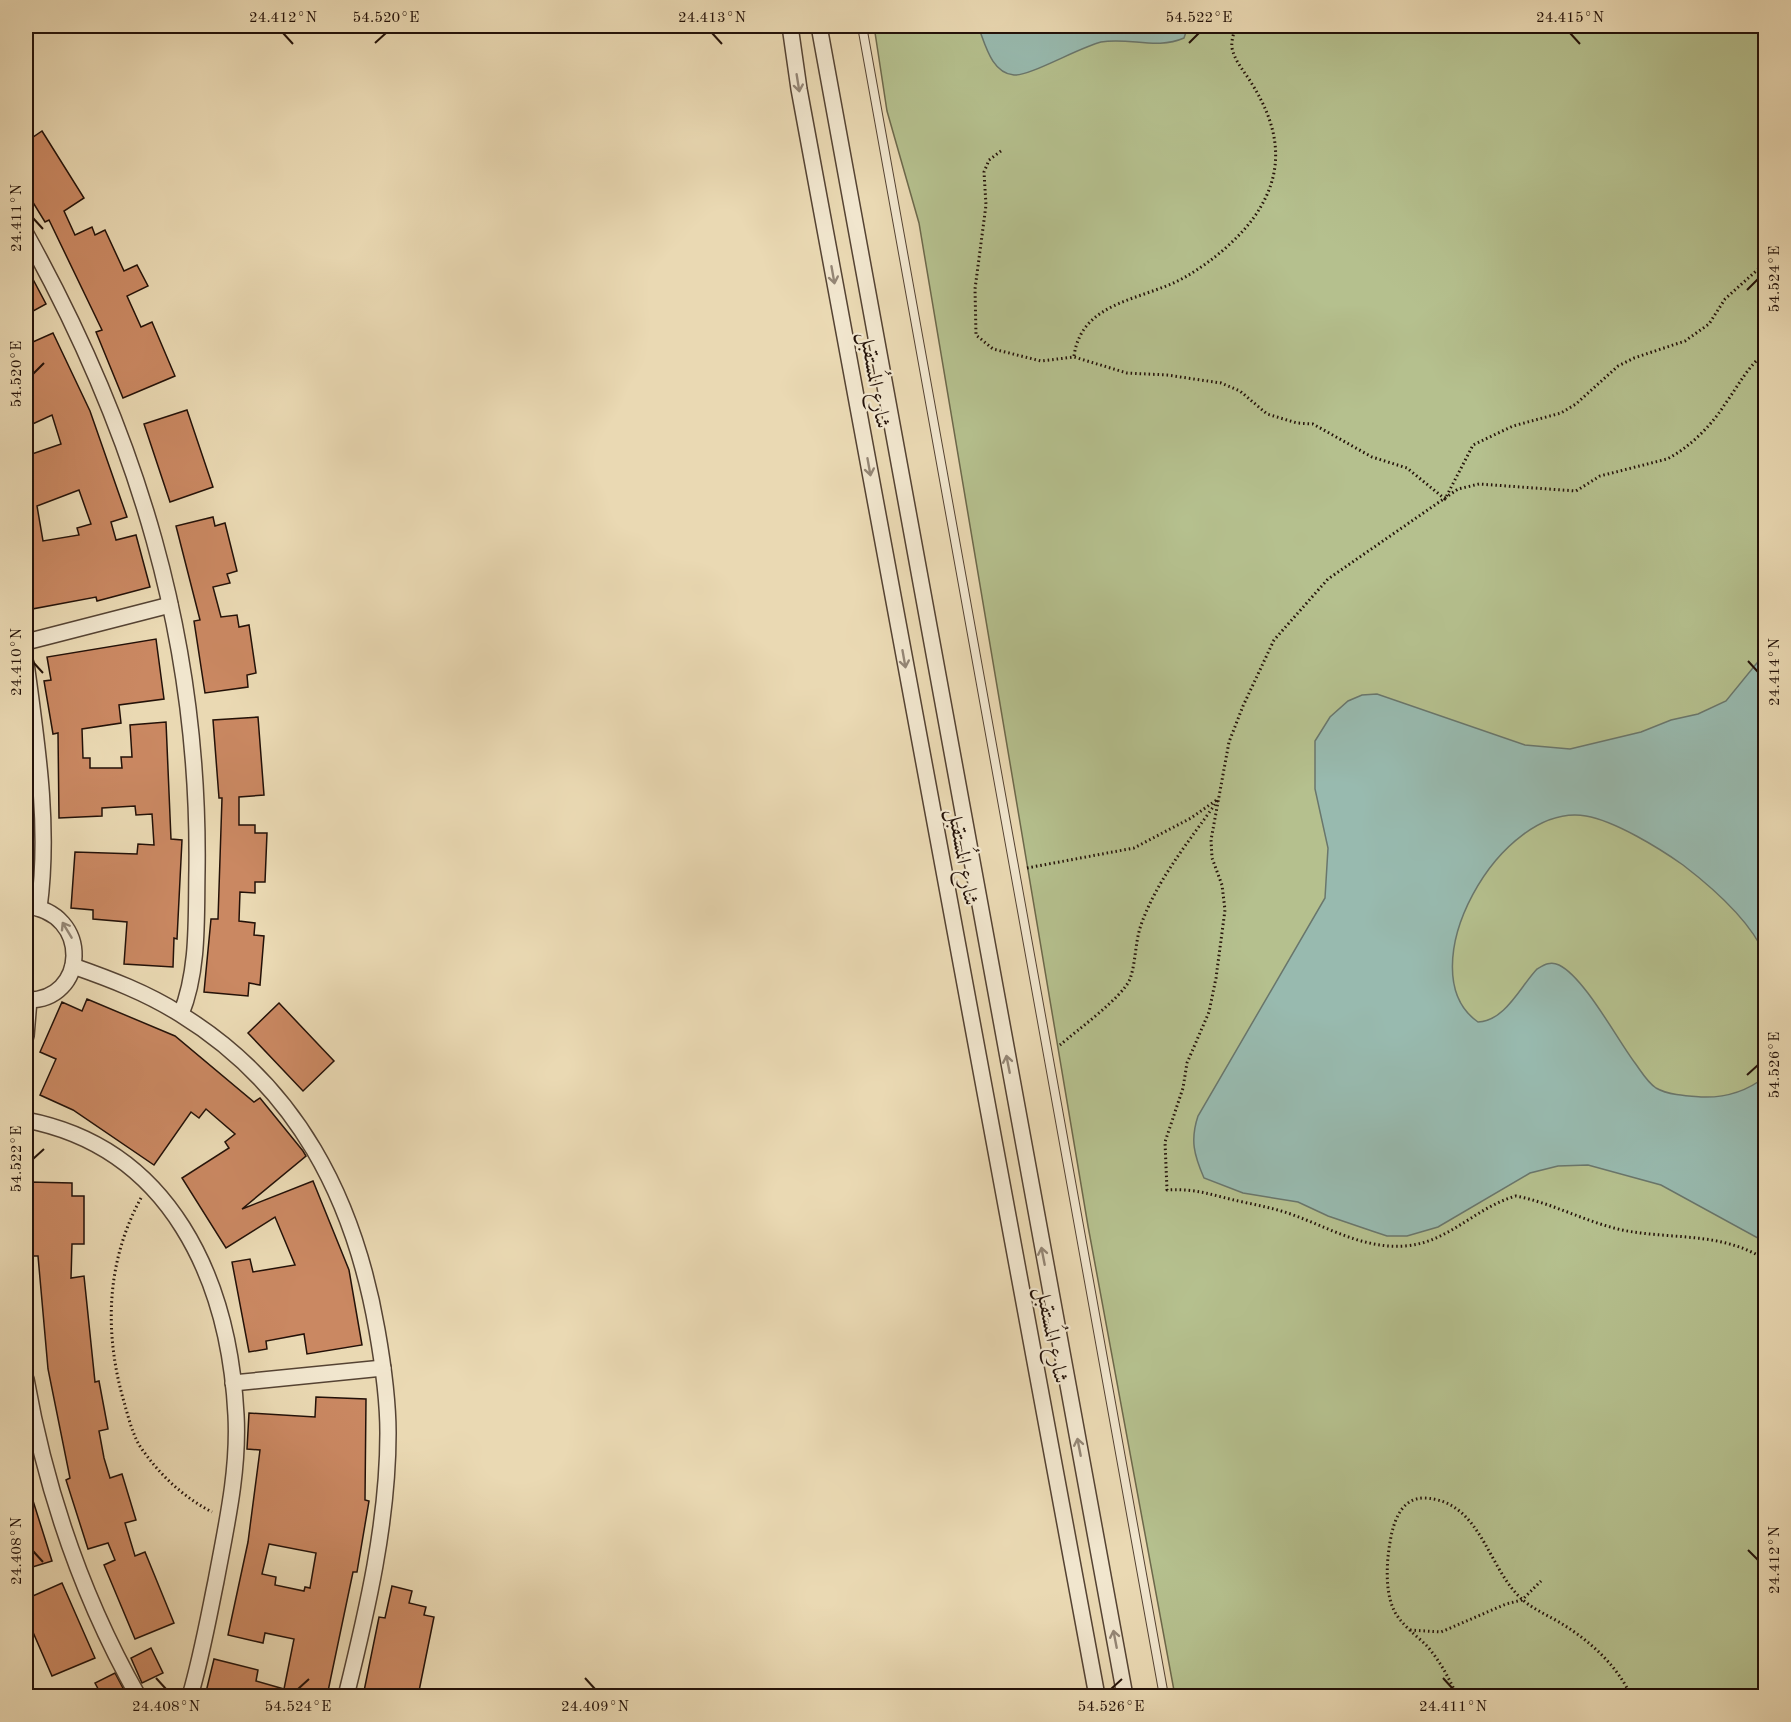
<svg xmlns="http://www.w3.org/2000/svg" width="1791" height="1722" font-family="'Old Standard TT',Amiri,serif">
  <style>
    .green { fill: #b5c08e; stroke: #6c684b; stroke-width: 1.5 }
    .water { fill: #98baaf; stroke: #69766c; stroke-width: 1.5 }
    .building { fill: #ca8862; stroke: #231108; stroke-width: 1.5; fill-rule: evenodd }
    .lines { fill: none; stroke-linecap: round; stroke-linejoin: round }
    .service-casing { stroke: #554333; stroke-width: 10 }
    .minor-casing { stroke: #554333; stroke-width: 18 }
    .path { stroke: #231108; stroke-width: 3; stroke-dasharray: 1.5 3; stroke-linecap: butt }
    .service { stroke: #f1e6ce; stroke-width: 8 }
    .minor { stroke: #f1e6ce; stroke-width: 15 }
    .oneway { stroke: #948675 }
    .ticks { fill: none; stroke: #231108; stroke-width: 2 }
    .labels { text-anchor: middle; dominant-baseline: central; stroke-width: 4.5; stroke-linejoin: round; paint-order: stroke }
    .street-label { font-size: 21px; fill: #231108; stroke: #f1e6ce }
    .neatline { fill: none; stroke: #231108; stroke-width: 2 }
    .ticks-label { font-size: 15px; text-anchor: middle; fill: #231108 }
  </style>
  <rect width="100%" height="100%" fill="#ead9b3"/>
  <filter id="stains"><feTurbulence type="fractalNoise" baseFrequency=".00333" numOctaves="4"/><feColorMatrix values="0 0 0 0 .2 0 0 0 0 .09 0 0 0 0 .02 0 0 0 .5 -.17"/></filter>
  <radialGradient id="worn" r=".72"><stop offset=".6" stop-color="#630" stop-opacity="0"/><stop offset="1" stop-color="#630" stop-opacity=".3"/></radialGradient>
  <polygon class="green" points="874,26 1765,26 1765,1696 1175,1696 1088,1226 919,223 887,111"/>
  <g class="water">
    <path d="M978 26H1184L1187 29 1184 38C1157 50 1129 37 1101 42 1080 47 1028 77 1014 75 991 73 985 43 978 26Z"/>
    <path d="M1765 653V955C1750 920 1713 888 1683 865 1659 848 1615 821 1586 816 1500 801 1406 972 1478 1022 1505 1021 1520 987 1537 969 1544 965 1550 961 1559 965 1584 977 1617 1039 1635 1063 1641 1071 1647 1082 1656 1088 1668 1095 1687 1096 1701 1097 1724 1098 1747 1091 1765 1077V1242L1661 1185 1588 1165 1558 1166 1530 1173 1438 1227 1407 1236H1387L1372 1231 1328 1216 1298 1202 1243 1193 1204 1178C1194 1155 1190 1140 1198 1116L1325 898 1328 848 1315 789V741L1330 717 1348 701 1362 695 1377 694 1525 745 1570 749 1641 732 1671 720 1698 714 1726 701Z"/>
  </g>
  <g class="building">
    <polygon points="42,131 84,198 64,211 75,235 92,227 95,235 105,230 124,271 137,265 148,286 127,296 141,327 152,322 175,376 123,398 96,332 102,330 49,220 45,222 26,191 26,142"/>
    <polygon points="26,266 46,304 26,315"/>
    <path d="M53 333 90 411 127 517 111 522 116 540 136 535 150 587 97 601 96 597 32 609 26 572V456L61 444 52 415 26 427V345ZM79 490 91 524 77 528 79 535 43 541 37 506Z"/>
    <polygon points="187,410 213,487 170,502 144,424"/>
    <polygon points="213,517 215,526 225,523 237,571 227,574 230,583 213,587 221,617 237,615 239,627 249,625 256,673 247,675 248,687 205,693 194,621 200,620 176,526"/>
    <polygon points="156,639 164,699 119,705 121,723 82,729 83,758 90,758 90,768 122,768 121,757 132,757 130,725 166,722 171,839 182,840 177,939 174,938 173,967 124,964 127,922 93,919 93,910 71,908 75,852 137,854 138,844 154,845 152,814 136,815 135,806 102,808 102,816 59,818 58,733 53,734 44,681 51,680 47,657"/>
    <polygon points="258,717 264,795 239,797 239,825 255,825 255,833 267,833 265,882 255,882 255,893 240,892 239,921 255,923 254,935 264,936 260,985 249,983 248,996 204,992 211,919 218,919 222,798 219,798 213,720"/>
    <polygon points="87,999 175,1036 254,1102 260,1098 303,1151 306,1156 242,1209 313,1181 349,1270 362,1345 307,1354 304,1334 266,1341 267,1349 249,1352 232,1262 250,1259 253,1272 295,1265 275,1217 226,1248 182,1178 229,1148 225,1142 235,1134 206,1109 199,1118 191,1112 154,1165 73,1110 40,1095 56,1059 40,1052 62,1002 82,1011"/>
    <polygon points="279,1003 334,1061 303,1091 248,1033"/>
    <polygon points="29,1182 72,1183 72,1196 84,1196 84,1244 72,1244 71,1278 84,1276 95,1382 99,1381 108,1429 99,1431 104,1458 110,1478 122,1474 136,1520 125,1523 135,1556 145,1552 174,1623 135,1639 104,1565 115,1560 108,1543 88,1549 66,1480 70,1478 48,1369 38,1256 29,1256"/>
    <path d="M316 1397 366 1399 365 1500 369 1501 357 1572H353L327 1696H205L214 1659 258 1670 256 1681 284 1689 294 1639 265 1633 263 1643 228 1635 248 1542 260 1450 247 1449 249 1413 315 1417ZM269 1544 316 1553 310 1588 305 1587 304 1591 275 1585 276 1577 262 1574Z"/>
    <polygon points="26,1488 29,1488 52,1561 26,1569"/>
    <polygon points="62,1583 95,1658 52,1676 26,1616 26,1599"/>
    <polygon points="392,1586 412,1591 409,1603 426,1607 424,1615 434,1617 418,1696 363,1696 379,1617 385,1618"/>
    <polygon points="151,1648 163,1673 142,1683 131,1658"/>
    <polygon points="115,1673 125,1692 114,1696 102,1696 95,1683"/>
  </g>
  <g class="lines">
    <g class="service-casing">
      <polyline id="service" points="862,26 1164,1696"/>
    </g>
    <g class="minor-casing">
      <g id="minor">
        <polyline points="790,26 799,89 1097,1696"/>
        <polyline points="819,26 1125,1696"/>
        <path d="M26 234C137 434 200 639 197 870 196 917 199 970 181 1014"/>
        <polyline points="26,642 170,605"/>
        <path d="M26 663C37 744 50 826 39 908"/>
        <path d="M26 906C92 912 88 1002 26 1000"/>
        <path d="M73 966C110 979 147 993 180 1014 297 1086 354 1198 377 1330 383 1364 388 1399 388 1433 388 1522 367 1611 346 1696"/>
        <polyline points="26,1036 29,1000"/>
        <path d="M26 1120C171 1148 229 1280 236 1415 239 1471 226 1527 216 1581 208 1620 201 1659 190 1696"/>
        <path d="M26 1379C46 1491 82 1597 138 1696"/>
        <polyline points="233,1383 383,1368"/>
      </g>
    </g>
    <g class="path">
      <polyline points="1001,151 989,160 984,172 986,205 975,289 976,335 993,349 1041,361 1074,357 1127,373 1167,375 1221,383 1240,391 1267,414 1297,423 1313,424 1372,457 1407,468 1445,499 1473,445 1513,426 1561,413 1576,404 1618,366 1634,358 1685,341 1709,324 1725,299 1766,262"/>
      <path d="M1766 352C1747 367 1739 385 1725 404 1712 425 1689 448 1667 459L1600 476 1576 491 1479 484 1458 489 1328 579 1274 640 1243 706 1229 742 1211 840 1212 858 1222 885 1225 910 1216 978 1209 1012 1187 1063 1183 1088 1165 1142 1167 1190C1197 1188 1214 1196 1243 1202 1261 1206 1278 1209 1296 1216 1331 1229 1365 1249 1405 1246 1448 1243 1476 1207 1516 1196 1552 1203 1586 1222 1622 1230 1671 1240 1721 1231 1766 1260"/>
      <path d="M1074 356C1082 299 1145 301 1187 276 1213 261 1245 234 1260 208 1286 165 1277 124 1252 84 1245 72 1235 62 1232 48 1231 41 1234 32 1236 26"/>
      <polyline points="1027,868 1134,848 1191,818 1218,799"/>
      <path d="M1060 1045C1076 1031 1123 997 1130 979 1136 962 1135 942 1141 925 1157 879 1191 839 1218 800"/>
      <path d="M141 1198C106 1262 104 1333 124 1402 129 1419 133 1438 144 1452 162 1477 185 1498 212 1512"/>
      <polyline points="1410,1630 1441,1632 1506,1604 1522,1600 1541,1581"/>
      <path d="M1457 1696C1449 1678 1440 1661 1427 1646 1416 1635 1399 1623 1393 1608 1384 1587 1387 1554 1392 1532 1396 1516 1404 1498 1424 1498 1482 1500 1487 1570 1524 1601 1535 1610 1547 1615 1559 1622 1589 1640 1617 1665 1631 1696"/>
    </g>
    <use href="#service" class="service"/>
    <use href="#minor" class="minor"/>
  </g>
  <defs><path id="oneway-shaft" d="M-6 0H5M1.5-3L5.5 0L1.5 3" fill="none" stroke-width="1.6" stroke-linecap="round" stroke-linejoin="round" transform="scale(1.5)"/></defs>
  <g class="oneway">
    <use href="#oneway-shaft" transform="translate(798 83) rotate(81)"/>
    <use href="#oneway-shaft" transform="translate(833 275) rotate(80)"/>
    <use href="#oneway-shaft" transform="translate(869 467) rotate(80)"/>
    <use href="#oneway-shaft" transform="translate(904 659) rotate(80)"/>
    <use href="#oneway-shaft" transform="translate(67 930) rotate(-121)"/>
    <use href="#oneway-shaft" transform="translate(1008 1064) rotate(-101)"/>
    <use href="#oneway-shaft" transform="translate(1043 1256) rotate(-101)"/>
    <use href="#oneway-shaft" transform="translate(1079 1447) rotate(-101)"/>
    <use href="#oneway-shaft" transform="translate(1115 1639) rotate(-101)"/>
  </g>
  <path class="ticks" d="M283 33 293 44M712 33 722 44M1570 33 1580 44M375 43 386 33M1189 43 1199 33M33 218 43 229M1747 290 1758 279M33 374 44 363M1748 661 1758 672M33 662 43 673M1747 1075 1758 1065M33 1159 44 1149M1748 1550 1758 1560M33 1551 43 1562M156 1678 166 1689M585 1678 595 1689M1443 1678 1453 1689M298 1689 309 1679M1111 1689 1122 1679"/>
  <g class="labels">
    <g class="street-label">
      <text transform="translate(874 380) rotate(80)">شارع المُستقبل</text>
      <text transform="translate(962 857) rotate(80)">شارع المُستقبل</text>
      <text transform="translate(1051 1335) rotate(79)">شارع المُستقبل</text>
    </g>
  </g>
  <rect width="1791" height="1722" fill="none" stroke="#ead9b3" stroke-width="66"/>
  <rect x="33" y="33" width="1725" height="1656" class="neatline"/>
  <g class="ticks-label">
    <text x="283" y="22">24.412°N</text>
    <text x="386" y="22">54.520°E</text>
    <text x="712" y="22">24.413°N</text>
    <text x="1199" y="22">54.522°E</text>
    <text x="1570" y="22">24.415°N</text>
    <text transform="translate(16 218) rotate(-90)" y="5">24.411°N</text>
    <text transform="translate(1774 279) rotate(-90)" y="5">54.524°E</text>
    <text transform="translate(16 374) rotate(-90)" y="5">54.520°E</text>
    <text transform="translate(16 662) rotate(-90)" y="5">24.410°N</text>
    <text transform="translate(1774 672) rotate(-90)" y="5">24.414°N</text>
    <text transform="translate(1774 1065) rotate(-90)" y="5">54.526°E</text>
    <text transform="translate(16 1159) rotate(-90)" y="5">54.522°E</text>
    <text transform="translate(16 1551) rotate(-90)" y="5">24.408°N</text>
    <text transform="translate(1774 1560) rotate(-90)" y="5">24.412°N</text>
    <text x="166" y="1711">24.408°N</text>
    <text x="298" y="1711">54.524°E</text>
    <text x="595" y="1711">24.409°N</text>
    <text x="1111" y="1711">54.526°E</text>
    <text x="1453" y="1711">24.411°N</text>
  </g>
  <rect width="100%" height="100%" filter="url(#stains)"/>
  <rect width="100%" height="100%" fill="url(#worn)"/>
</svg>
